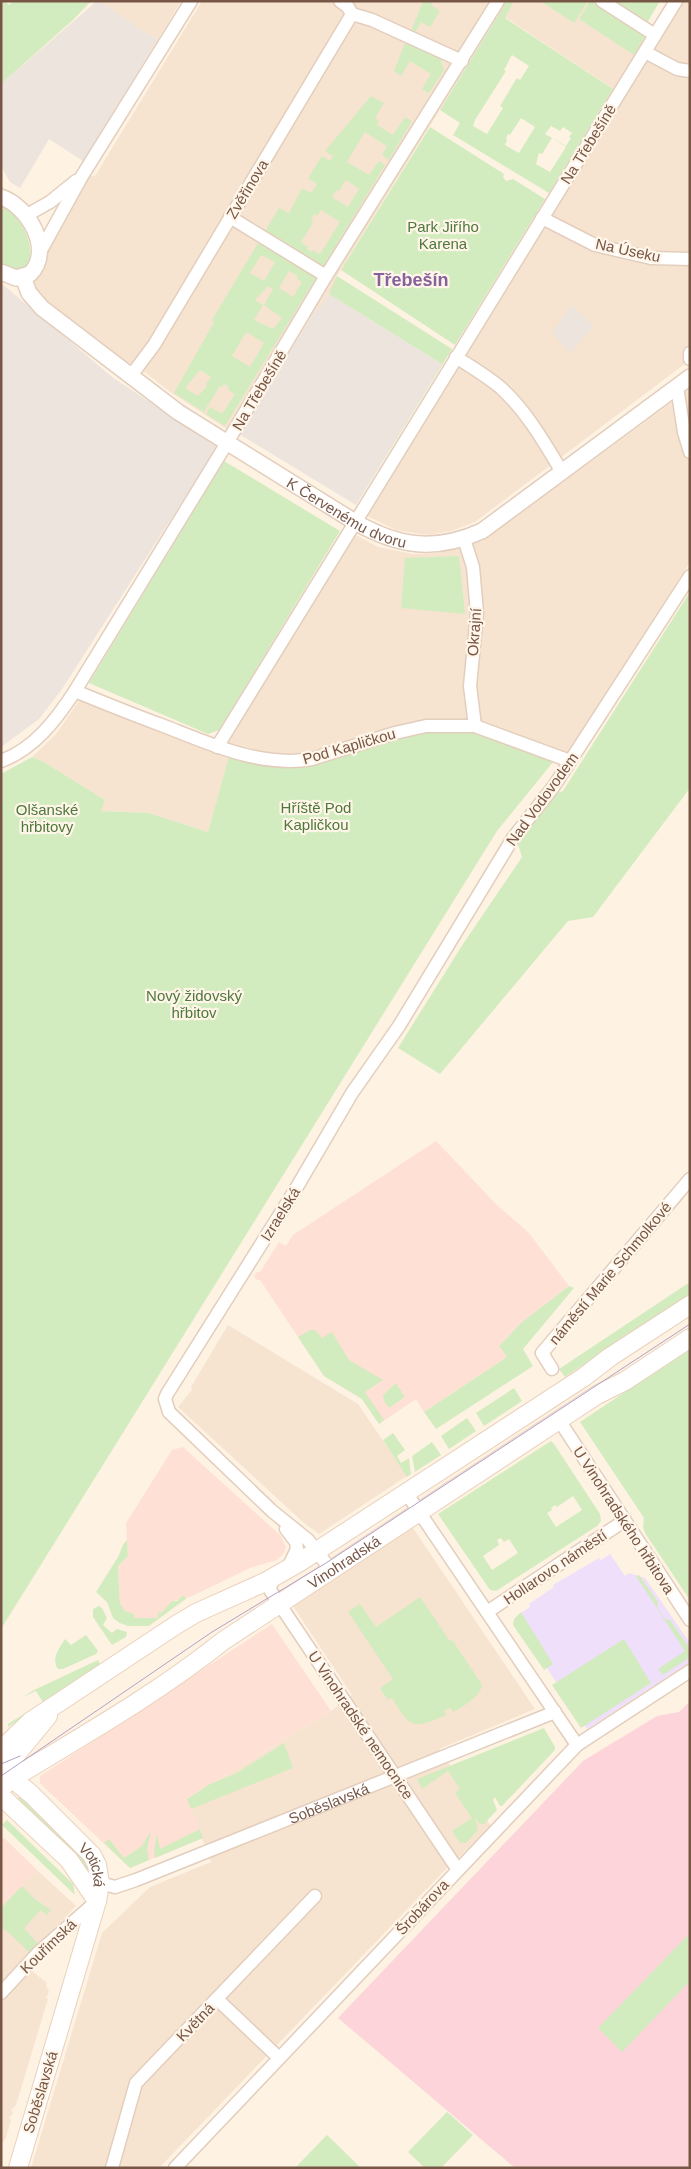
<svg xmlns="http://www.w3.org/2000/svg" width="691" height="2169" font-family="Helvetica,sans-serif">
  <style>
    .residential { fill: #f6e4d0 }
    .commercial { fill: #ffe0d5 }
    .industrial { fill: #ece4dd }
    .education { fill: #efdffa }
    .medical { fill: #fcd4da }
    .green { fill: #d3ecbf; fill-rule: evenodd }
    .lines { fill: none; stroke-linecap: round; stroke-linejoin: round }
    .minor-casing { stroke: #e3cebd; stroke-width: 15 }
    .tertiary-casing { stroke: #e3cebd; stroke-width: 18 }
    .secondary-casing { stroke: #ead1bc; stroke-width: 20 }
    .minor { stroke: #fff; stroke-width: 12 }
    .tertiary { stroke: #fff; stroke-width: 15 }
    .secondary { stroke: #fff; stroke-width: 18 }
    .tram { stroke: #b4a0c8; stroke-width: 1 }
    .labels { text-anchor: middle; dominant-baseline: central; stroke-width: 4.5; stroke-linejoin: round; paint-order: stroke }
    .street-label { font-size: 15px; fill: #775646; stroke: #fff6e9 }
    .park-label { font-size: 15px; fill: #4e783c; stroke: #fff6e9 }
    .quarter-label { font-size: 18px; font-weight: bold; fill: #86619b; stroke: #fff6e9 }
  </style>
  <rect width="100%" height="100%" fill="#fef2e2"/>
  <g class="residential">
    <polygon points="100,1 181,1 158,39 147,34"/>
    <polygon points="202,1 507,1 337,276 333,288 320,310 317,308 239,434 228,430 169,391 133,363 125,364 39,296 34,281 44,262 43,254 88,176 95,176"/>
    <polygon points="514,1 611,1 664,31 682,1 690,1 690,360 475,522 451,531 427,535 396,530 367,516 624,96 505,17"/>
    <polygon points="690,389 690,562 568,753 484,722 459,720 427,721 394,726 299,755 263,752 228,742 354,534 378,547 413,554 435,553 483,541"/>
    <polygon points="80,699 229,756 208,832 149,813 100,811 105,800 44,762 32,757 57,733"/>
    <polygon points="228,1325 358,1404 407,1476 319,1534 304,1523 178,1407 192,1390 191,1387"/>
    <polygon points="411,1525 535,1709 439,1749 491,1826 442,1873 159,2168 31,2168 102,1933 150,1887 211,1862 187,1799 331,1711 352,1695 291,1603"/>
    <polygon points="37,1870 76,1906 39,1945 32,1971 47,1983 46,1985 49,1992 46,1997 48,1999 16,2105 11,2110 13,2113 9,2118 11,2120 6,2138 1,2144 1,1908"/>
  </g>
  <g class="commercial">
    <polygon points="436,1141 497,1205 529,1233 569,1286 522,1322 499,1346 507,1357 424,1412 416,1399 379,1424 362,1399 324,1376 260,1280 257,1280 254,1276 257,1272 260,1272 279,1242 286,1246 293,1235"/>
    <polygon points="183,1447 280,1535 286,1547 284,1553 277,1560 250,1568 190,1597 172,1601 158,1618 134,1618 122,1608 120,1603 118,1566 128,1556 126,1523 172,1450"/>
    <polygon points="272,1624 331,1711 188,1798 203,1838 130,1868 46,1789 40,1783 40,1776"/>
    <polygon points="4,1838 37,1870 1,1908 1,1841"/>
  </g>
  <g class="industrial">
    <polygon points="97,1 100,1 147,34 158,39 83,161 49,139 20,188 10,182 1,166 1,84"/>
    <polygon points="1,283 112,377 217,447 62,689 39,719 1,747"/>
    <polygon points="329,294 442,364 356,505 239,434 317,308 320,309"/>
    <polygon points="572,305 594,326 570,353 552,333"/>
  </g>
  <polygon class="education" points="610,1554 625,1576 629,1573 645,1578 690,1643 690,1662 587,1729 518,1624 525,1619 521,1613 530,1607 529,1604 554,1587 553,1585 599,1558 601,1560"/>
  <polygon class="medical" points="690,1701 690,2168 515,2168 338,2018 583,1761 657,1716 679,1712"/>
  <g class="green">
    <polygon points="1,1 5,1 9,5 13,1 91,1 74,19 1,84"/>
    <polygon points="423,1 433,1 431,5 440,11 430,27 421,22 415,33 411,31"/>
    <path d="M507 1H514L505 18 613 89 549 193 453 135 460 123 440 110ZM512 55 529 66 520 80 517 78 500 106 503 108 487 134 473 126 475 120 506 71 504 70ZM521 118 535 127 519 153 505 145 507 140 506 138 508 134 510 135ZM551 126 560 131 563 127 572 133 569 137 571 138 566 146 545 134ZM552 138 566 147 550 172 536 164 539 153 542 154Z"/>
    <polygon points="540,1 588,1 574,23"/>
    <polygon points="590,1 594,1 645,36 634,55 579,19"/>
    <polygon points="611,1 660,1 647,23"/>
    <polygon points="405,43 440,58 444,70 429,93 422,89 431,74 410,61 401,76 394,71"/>
    <path d="M371 96 384 103 375 118 379 121 377 125 393 135 405 117 412 121 389 160 382 155 387 146 365 132 347 162 369 175 379 161 385 165 323 267 265 231 279 208 289 213 302 188 311 193 317 184 308 178 322 156 330 161 333 156 325 151ZM346 180 359 189 348 207 332 197 336 190 339 191ZM321 210 340 222 320 254 312 250 311 252 307 249 308 247 301 242 313 223 311 219 314 214 317 216Z"/>
    <polygon points="430,127 504,174 503,177 506,181 513,179 545,199 455,345 341,270"/>
    <path d="M1 205C40 227 40 291 1 262Z"/>
    <path d="M258 243 316 278 225 426 206 414 210 407 222 414 235 394 228 390 229 387 224 384 222 387 220 386 204 412 174 393 214 322 212 320ZM261 255 275 262 264 281 250 273ZM289 271 298 276 297 279 302 282 293 297 279 288ZM268 286 273 289 264 305 282 318 273 329 254 320 263 305 255 300ZM246 332 264 343 250 367 232 356ZM200 370 211 377 206 384 207 386 198 396 185 388Z"/>
    <polygon points="337,276 452,349 356,505 442,364 329,294"/>
    <polygon points="224,461 340,531 219,730 208,734 89,683"/>
    <polygon points="459,556 465,614 401,608 405,558"/>
    <polygon points="688,595 690,596 690,788 593,917 568,921 440,1074 398,1048 463,944 522,857 517,841 553,795 563,791"/>
    <polygon points="465,730 553,762 497,831 1,1629 1,774 32,757 44,762 105,800 101,811 149,813 208,832 229,756 294,768 313,766 401,735"/>
    <polygon points="690,1282 690,1294 565,1377 559,1369"/>
    <polygon points="569,1286 574,1288 523,1349 533,1366 436,1429 424,1412 507,1357 499,1346 522,1322"/>
    <polygon points="310,1330 315,1330 322,1338 332,1332 349,1360 383,1380 365,1392 384,1420 379,1424 362,1399 324,1376 298,1337"/>
    <polygon points="690,1349 690,1600 645,1533 643,1527 644,1518 580,1422"/>
    <polygon points="396,1383 405,1397 389,1408 384,1401 383,1395"/>
    <polygon points="514,1388 522,1401 484,1426 476,1413"/>
    <polygon points="467,1418 476,1431 449,1449 441,1436"/>
    <polygon points="393,1433 405,1450 397,1456 401,1463 409,1458 411,1474 407,1477 383,1440"/>
    <path d="M551 1441 554 1444 600 1514 601 1521 597 1526 496 1591 490 1590 438 1514ZM573 1496 582 1510 556 1527 547 1513 552 1510 551 1508 555 1505 557 1507ZM501 1538 504 1542 509 1539 518 1553 492 1570 483 1556 499 1545 497 1540Z"/>
    <polygon points="432,1442 441,1455 415,1472 412,1456"/>
    <polygon points="127,1540 128,1556 118,1566 120,1603 125,1611 134,1614 134,1618 158,1618 158,1613 162,1612 172,1601 177,1601 182,1596 187,1598 149,1626 128,1626 120,1623 113,1618 107,1602 96,1592 118,1557 123,1545"/>
    <polygon points="639,1575 658,1602 657,1607 665,1619 670,1620 690,1649 690,1657 663,1675 658,1669 685,1651 636,1576"/>
    <path d="M420 1597 450 1641 452 1640 481 1683 482 1686C479 1697 463 1707 453 1712L450 1708 444 1711 446 1715C413 1730 410 1728 392 1698L388 1700 380 1688 393 1679 348 1612 360 1604 376 1627Z"/>
    <polygon points="99,1606 102,1608 107,1618 103,1625 112,1633 117,1629 127,1632 126,1637 112,1645 93,1617 93,1609"/>
    <polygon points="521,1612 553,1664 544,1670 513,1625 514,1619"/>
    <path d="M86 1635 98 1651 96 1654 63 1669H58C51 1658 59 1649 65 1639L71 1645Z"/>
    <polygon points="624,1639 651,1683 581,1728 552,1685"/>
    <polygon points="98,1660 101,1666 8,1727 8,1724 43,1702 36,1691 23,1697 34,1690"/>
    <polygon points="544,1728 555,1747 555,1750 502,1806 500,1806 495,1797 493,1800 497,1810 484,1824 480,1824 475,1818 478,1830 466,1843 460,1843 452,1831 472,1818 455,1793 460,1789 448,1771 422,1789 417,1779"/>
    <polygon points="284,1743 293,1768 191,1809 187,1799 210,1784 237,1773"/>
    <polygon points="23,1794 86,1861 90,1872 87,1873 16,1800"/>
    <polygon points="7,1820 73,1884 75,1895 2,1825"/>
    <polygon points="200,1829 203,1838 155,1858 154,1850 157,1834 160,1849"/>
    <polygon points="151,1831 147,1849 149,1860 130,1868 104,1843 109,1839 124,1858 142,1846"/>
    <polygon points="22,1886 36,1900 51,1910 47,1915 41,1910 24,1928 39,1945 31,1954 6,1930 1,1929 1,1908"/>
    <polygon points="690,1933 690,1981 622,2052 598,2028"/>
    <polygon points="447,2112 473,2135 441,2168 425,2168 408,2152"/>
    <polygon points="327,2135 361,2168 295,2168"/>
  </g>
  <g class="lines">
    <g class="minor-casing">
      <g id="minor">
        <polyline points="340,1 348,7 352,14"/>
        <polyline points="602,1 655,35"/>
        <polyline points="352,14 372,20 462,61"/>
        <polyline points="645,52 677,69 690,71"/>
        <polyline points="27,215 50,202 76,181"/>
        <polyline points="230,217 326,276"/>
        <polyline points="542,218 595,245 651,258 690,259"/>
        <polyline points="39,254 82,176 191,1"/>
        <polyline points="690,353 690,359"/>
        <path d="M456 357C471 367 487 376 501 388 527 412 544 442 562 472"/>
        <polyline points="130,377 154,345 352,14"/>
        <polyline points="677,387 684,432 690,452"/>
        <polyline points="464,539 473,567 477,613 470,686 475,726"/>
        <path d="M75 691C104 703 134 715 164 726 210 744 262 768 312 759L395 733 426 726H475L570 761"/>
        <polyline points="217,747 676,1"/>
        <path d="M1 761C34 749 56 720 75 691L222 451 326 276 498 1"/>
        <polyline points="552,1369 542,1353 690,1179"/>
        <polyline points="559,1420 690,1620"/>
        <polyline points="407,1494 577,1745"/>
        <polyline points="286,1529 296,1542 297,1549 287,1570"/>
        <polyline points="331,1570 308,1540 272,1511 169,1412 165,1399 167,1394 294,1192 352,1093 399,1026 513,838 554,786 690,576"/>
        <polyline points="272,1579 270,1590 458,1870"/>
        <polyline points="487,1612 624,1521"/>
        <path id="s1" d="M100 1883 115 1887 136 1880 555 1712"/>
        <polyline points="1,1993 38,1953 97,1901"/>
        <polyline points="217,1999 279,2058"/>
        <polyline points="112,2168 136,2083 315,1896"/>
        <polyline points="175,2168 577,1745 690,1671"/>
      </g>
    </g>
    <g class="tertiary-casing">
      <g id="tertiary">
        <path d="M1 197C28 206 54 250 30 274L16 278 1 272"/>
        <path id="s2" d="M23 277 29 293 42 308 178 412 355 522C399 547 435 552 482 531L690 377"/>
      </g>
    </g>
    <g class="secondary-casing">
      <g id="secondary">
        <polyline points="1,1750 31,1721 176,1625 196,1613 265,1582 300,1562 584,1377 610,1357 690,1305"/>
        <path id="s3" d="M1 1769 31 1794 92 1855 97 1865 100 1883 97 1901 18 2168"/>
        <polyline points="1,1773 48,1716"/>
        <path id="s4" d="M1 1788 13 1778C84 1735 158 1693 223 1641L559 1420 597 1395 625 1381 690 1338"/>
        <polyline points="1,1796 69,1860 97,1901"/>
      </g>
    </g>
    <use href="#minor" class="minor"/>
    <use href="#tertiary" class="tertiary"/>
    <use href="#secondary" class="secondary"/>
    <g class="tram">
      <polyline points="1,1764 20,1756"/>
      <polyline points="1,1776 212,1632 326,1563 690,1324"/>
    </g>
  </g>
  <g class="labels">
    <g class="street-label">
      <text transform="translate(588 144) rotate(-58)">Na Třebešíně</text>
      <text transform="translate(247 189) rotate(-59)">Zvěřinova</text>
      <text transform="translate(628 250) rotate(12)">Na Úseku</text>
      <text transform="translate(259 390) rotate(-59)">Na Třebešíně</text>
      <text stroke="none"><textPath href="#s2" startOffset="405">K Červenému dvoru</textPath></text>
      <text transform="translate(474 632) rotate(-86)">Okrajní</text>
      <text transform="translate(349 746) rotate(-16)">Pod Kapličkou</text>
      <text transform="translate(542 799) rotate(-54)">Nad Vodovodem</text>
      <text transform="translate(280 1214) rotate(-58)">Izraelská</text>
      <text transform="translate(610 1273) rotate(-50)">náměstí Marie Schmolkové</text>
      <text transform="translate(624 1520) rotate(57)">U Vinohradského hřbitova</text>
      <text stroke="none"><textPath href="#s4" startOffset="411">Vinohradská</textPath></text>
      <text transform="translate(555 1567) rotate(-34)">Hollarovo náměstí</text>
      <text transform="translate(361 1725) rotate(56)">U Vinohradské nemocnice</text>
      <text stroke="none"><textPath href="#s1" startOffset="245">Soběslavská</textPath></text>
      <text stroke="none"><textPath href="#s3" startOffset="135">Votická</textPath></text>
      <text transform="translate(422 1907) rotate(-47)">Šrobárova</text>
      <text transform="translate(48 1946) rotate(-44)">Kouřimská</text>
      <text transform="translate(195 2022) rotate(-46)">Květná</text>
      <text transform="translate(40 2092) rotate(-73)">Soběslavská</text>
    </g>
    <g class="park-label">
      <text x="443" y="226">Park Jiřího<tspan x="443" dy="17">Karena</tspan></text>
      <text x="316" y="807">Hříště Pod<tspan x="316" dy="17">Kapličkou</tspan></text>
      <text x="47" y="809">Olšanské<tspan x="47" dy="17">hřbitovy</tspan></text>
      <text x="194" y="995">Nový židovský<tspan x="194" dy="17">hřbitov</tspan></text>
    </g>
    <g class="quarter-label">
      <text x="411" y="280">Třebešín</text>
    </g>
  </g>
  <rect width="691" height="2169" fill="none" stroke="#775646" stroke-width="5"/>
</svg>
